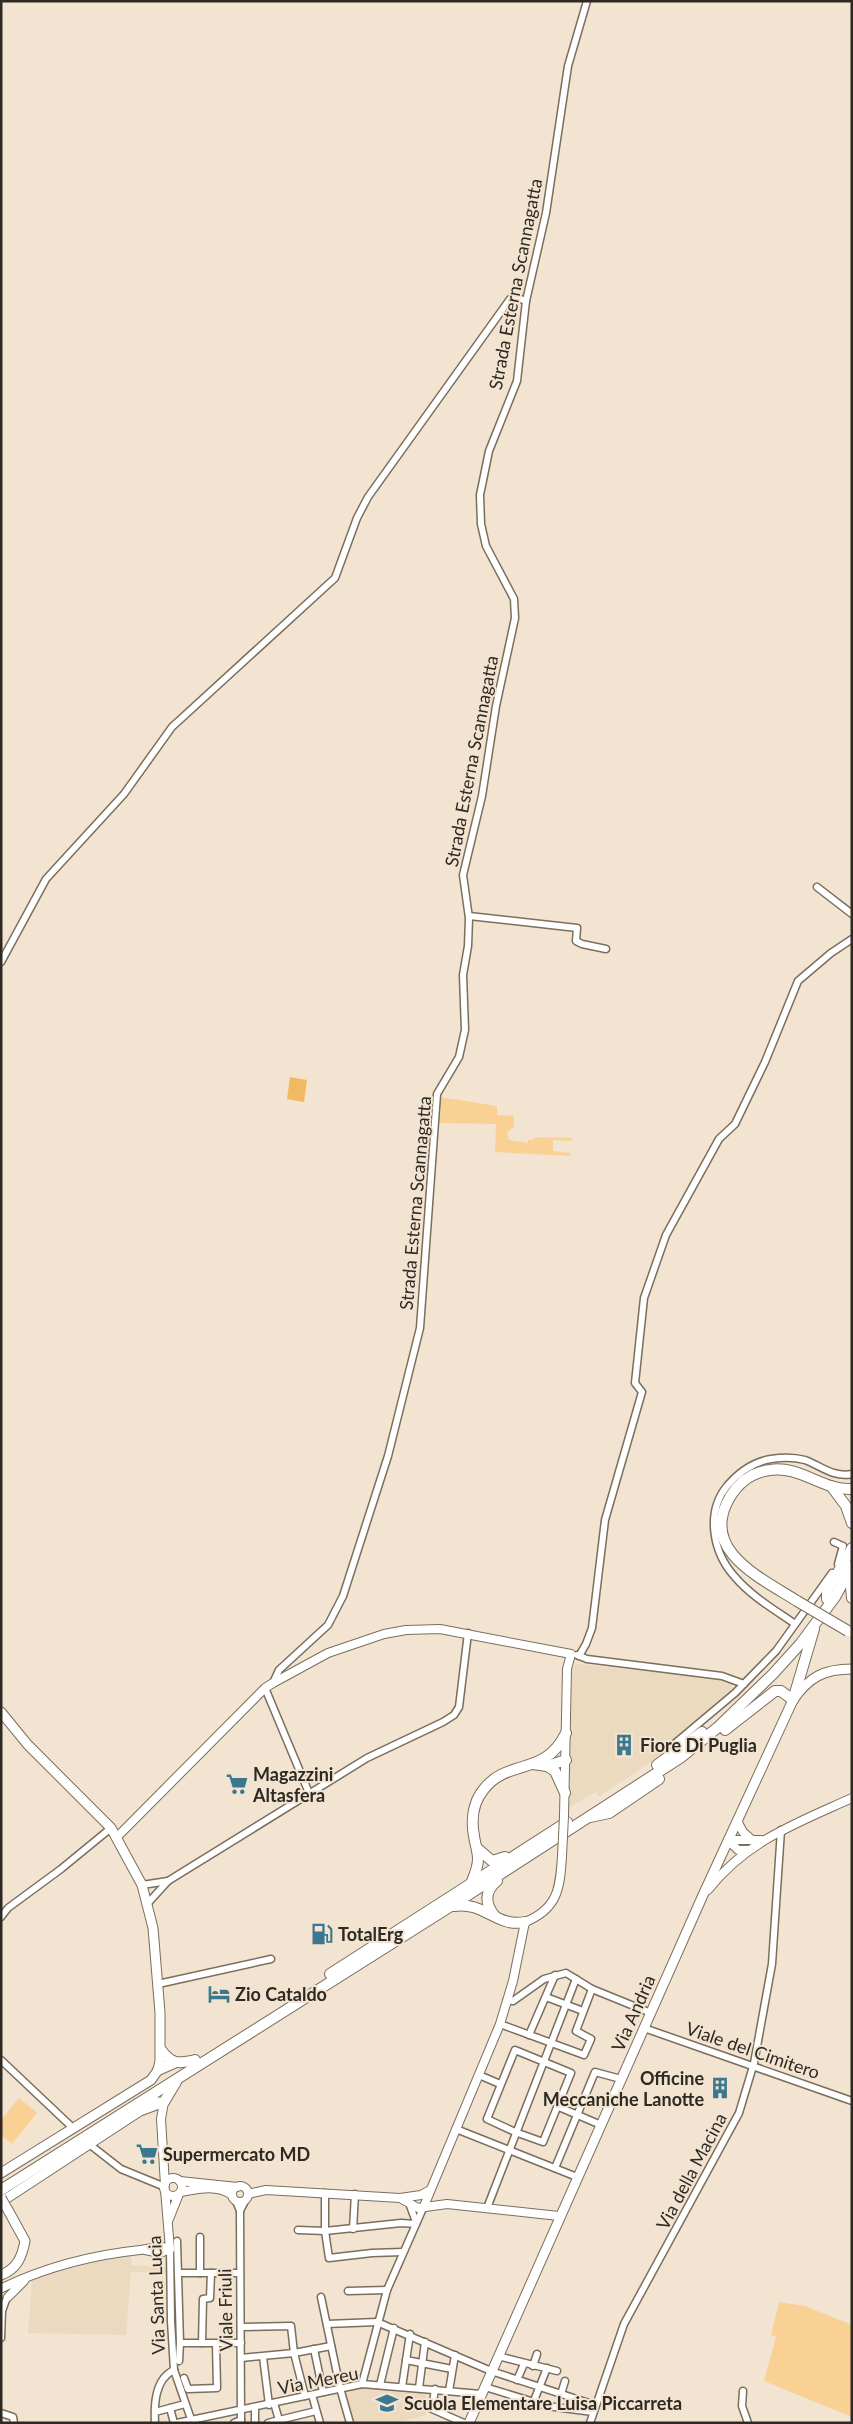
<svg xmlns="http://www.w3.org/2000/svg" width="853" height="2424" font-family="Lato,sans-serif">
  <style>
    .built { fill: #ebd9c0 }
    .green { fill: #fad194 }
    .water { fill: #f1b961 }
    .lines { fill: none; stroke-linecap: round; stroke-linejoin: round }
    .minor-casing { stroke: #7a6e5d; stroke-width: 9 }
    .tertiary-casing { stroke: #7a6e5d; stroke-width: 10 }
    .secondary-casing { stroke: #7a6e5d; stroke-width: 11 }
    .trunk-casing { stroke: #7a6e5d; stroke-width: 12 }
    .minor { stroke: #fff; stroke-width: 6 }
    .tertiary { stroke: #fff; stroke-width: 8 }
    .secondary { stroke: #fff; stroke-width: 9 }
    .trunk { stroke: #fff; stroke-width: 10 }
    .tertiary-bridge-casing { stroke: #7a6e5d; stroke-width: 10; stroke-linecap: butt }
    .secondary-bridge-casing { stroke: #7a6e5d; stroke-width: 11; stroke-linecap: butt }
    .trunk-bridge-casing { stroke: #7a6e5d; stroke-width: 12; stroke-linecap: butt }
    .tertiary-bridge { stroke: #fff; stroke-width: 8 }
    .secondary-bridge { stroke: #fff; stroke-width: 9 }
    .trunk-bridge { stroke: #fff; stroke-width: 10 }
    .labels { text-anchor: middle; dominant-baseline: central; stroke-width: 4; stroke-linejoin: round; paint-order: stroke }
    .street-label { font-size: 18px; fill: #2e2922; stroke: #f2e4d1 }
    .poi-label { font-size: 18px; font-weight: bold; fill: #2e2922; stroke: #f2e4d1; text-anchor: start }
  </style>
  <rect width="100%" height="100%" fill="#f2e4d1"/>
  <g class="built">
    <polygon points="576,1664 728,1679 733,1683 731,1693 707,1714 703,1715 668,1743 671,1749 598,1797 596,1792 568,1808 572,1669"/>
    <polygon points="132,2253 131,2265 167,2267 167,2272 131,2272 126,2335 28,2333 32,2281 83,2262"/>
    <polygon points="364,2386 428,2391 426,2415 397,2423 352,2423 343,2391"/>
  </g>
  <g class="green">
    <polygon points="439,1097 497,1106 497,1115 514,1116 514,1127 507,1132 509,1140 528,1143 528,1140 535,1139 535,1137 572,1138 571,1141 553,1140 553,1151 570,1153 570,1156 495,1152 496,1124 438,1123 437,1116 441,1115 441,1109 438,1106"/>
    <polygon points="19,2098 37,2113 12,2144 1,2135 1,2120"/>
    <polygon points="779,2302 805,2306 852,2325 852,2417 764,2381 776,2337 771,2335"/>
  </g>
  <polygon class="water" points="290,1077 307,1080 304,1102 287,1099"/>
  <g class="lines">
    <g class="minor-casing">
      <g id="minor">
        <polyline points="817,887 852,914"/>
        <polyline points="469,916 577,928 576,941 582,944 606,949"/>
        <polyline points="1,962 46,879 124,794 172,727 335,578 357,518 368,497 510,299 518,298 526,301"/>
        <polyline points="834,1542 843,1546 838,1564"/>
        <path d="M795 1624C775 1610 751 1596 735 1577 713 1553 705 1513 727 1486 739 1472 752 1462 771 1459 783 1457 794 1457 805 1460 821 1466 834 1478 852 1474"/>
        <polyline points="577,1655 587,1659 722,1676 744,1684"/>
        <polyline points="579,1656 586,1644 592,1628 605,1520 642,1392 635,1383 644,1298 666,1235 719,1139 735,1124 765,1062 798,981 831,953 852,939"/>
        <polyline points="273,1683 279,1670 328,1625 343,1596 388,1456 420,1328 437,1094 459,1057 465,1030 463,975 468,946 469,918 463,875 482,796 496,706 515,618 514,599 486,546 481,524 480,495 489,451 517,381 526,301 546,213 568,66 587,1"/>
        <polyline points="265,1688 309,1793"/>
        <polyline points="673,1745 735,1693 776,1651 832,1573"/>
        <polyline points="142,1885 168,1881"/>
        <polyline points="148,1903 168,1881 367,1758 443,1722 454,1715 459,1707 468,1633"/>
        <polyline points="1,1917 8,1908 61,1869 111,1828"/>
        <polyline points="158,1984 271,1959"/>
        <polyline points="546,1997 583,2011"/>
        <polyline points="507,2000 513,2001 544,1979 566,1973 592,1989 651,2013"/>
        <polyline points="500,2024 584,2055 591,2039 576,2031 592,1989"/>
        <polyline points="644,2028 852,2101"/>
        <polyline points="529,2035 555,1975"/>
        <polygon points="515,2050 571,2073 543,2142 515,2132 487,2119"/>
        <polyline points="1,2060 74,2129"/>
        <polyline points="479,2075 500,2084"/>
        <polyline points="559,2107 601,2125"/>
        <polyline points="456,2129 577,2177"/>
        <polyline points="89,2144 121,2169 165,2187"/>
        <polyline points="555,2168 595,2072 621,2079"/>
        <polyline points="325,2193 325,2231 329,2258 372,2253 403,2252"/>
        <polyline points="236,2201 240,2211 241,2423"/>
        <polyline points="409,2203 416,2222"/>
        <polyline points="487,2208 576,1979"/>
        <polyline points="240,2211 245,2201"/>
        <polyline points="353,2229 355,2194"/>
        <polyline points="298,2230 325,2231 401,2223 416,2224"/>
        <polyline points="200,2237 200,2273"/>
        <polyline points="177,2241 180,2343"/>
        <polyline points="170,2249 171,2321 174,2370 192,2422"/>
        <polyline points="178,2273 240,2273"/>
        <polyline points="348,2291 387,2290"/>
        <polyline points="321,2297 340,2388 350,2423"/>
        <polyline points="327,2324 377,2322 491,2371 595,2405"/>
        <polyline points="241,2327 291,2326 294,2353 305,2396"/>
        <polyline points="1,2338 2,2311 6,2300"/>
        <polyline points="202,2343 203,2299 210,2298 211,2273"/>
        <polyline points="314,2349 323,2392"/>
        <polyline points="498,2356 557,2371"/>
        <polyline points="263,2357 269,2405"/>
        <polyline points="241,2358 294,2353 331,2346"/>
        <polyline points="406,2360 452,2369"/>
        <polyline points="179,2361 180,2343 241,2343"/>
        <polyline points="533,2366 537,2354"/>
        <polyline points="184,2378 188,2389 217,2388 216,2344"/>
        <polyline points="517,2380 524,2364"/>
        <polyline points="362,2384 387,2290 424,2206"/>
        <polyline points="380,2385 394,2328"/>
        <polyline points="402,2387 410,2334"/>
        <polyline points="485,2387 547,2406 593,2412"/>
        <polyline points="419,2388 425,2342"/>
        <polyline points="435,2389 432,2409 464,2423"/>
        <polyline points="449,2391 455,2355"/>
        <polyline points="743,2391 742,2406 748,2423"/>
        <polyline points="561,2394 565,2381"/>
        <polyline points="312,2395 320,2423"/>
        <polyline points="274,2403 279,2420 316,2411"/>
        <polyline points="533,2403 547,2368"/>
        <polyline points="170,2408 174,2423"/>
        <polyline points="255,2408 255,2423"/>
        <polyline points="155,2412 185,2404"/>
        <polyline points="1,2413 13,2417 14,2423"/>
        <path d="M155 2423C154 2404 155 2379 174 2370"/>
        <polyline points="177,2423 362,2384 481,2394"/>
        <polyline points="234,2423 241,2420"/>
        <polyline points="268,2423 279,2420"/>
        <polyline points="590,2423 624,2324 739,2113 754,2063 772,1964 781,1830"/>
      </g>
    </g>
    <g class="tertiary-casing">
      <g id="tertiary">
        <polyline points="737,1821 743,1832 752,1840"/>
        <polyline points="117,1837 265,1688 273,1683 328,1653 384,1634 406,1630 440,1629 571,1654 567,1669 564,1816"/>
        <polyline points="728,1840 761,1840"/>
        <polyline points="728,1840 738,1850 748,1850"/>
        <path d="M708 1890C746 1841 797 1823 852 1798"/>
        <polyline points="143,2108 154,2101 164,2102 161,2119 165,2185"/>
        <circle cx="173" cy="2187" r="9"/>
        <polyline points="180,2181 237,2187"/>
        <circle cx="240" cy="2194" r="8"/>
        <polyline points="165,2190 170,2249"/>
        <path d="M181 2192C197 2189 217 2184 232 2195"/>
        <polyline points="248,2194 266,2190 400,2198 421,2195 430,2190"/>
        <polyline points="400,2198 418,2208 447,2204 559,2216"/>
        <path d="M424 2206 500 2024 513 1981 525 1922C558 1909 560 1888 562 1856"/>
        <polyline points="169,2219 179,2194"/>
        <polyline points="145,2250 160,2253 170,2249"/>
        <path d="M2 2288C46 2267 92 2255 140 2250 151 2249 160 2244 170 2249"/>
        <polyline points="8,2297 24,2281"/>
      </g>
    </g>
    <g class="secondary-casing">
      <g id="secondary">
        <polyline points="1,1712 28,1745 111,1828 142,1885 153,1928 160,2013 160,2061 158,2070 151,2080 1,2173"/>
        <polyline points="1,2202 140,2111 164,2102"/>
        <path d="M1 2275C17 2269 22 2257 25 2241L8 2210"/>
        <path d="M469 2423 703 1895 793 1700C809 1677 824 1669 852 1669"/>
      </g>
    </g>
    <g class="trunk-casing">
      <g id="trunk">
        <polyline points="831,1486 846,1506 852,1523"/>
        <polyline points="850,1575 852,1598"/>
        <polyline points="827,1599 827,1591 852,1548"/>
        <path d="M797 1601C761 1578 698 1550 730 1497 739 1482 753 1472 770 1470 800 1465 823 1491 852 1489"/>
        <polyline points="725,1730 775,1691 781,1691 793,1700 814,1629"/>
        <polyline points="533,1764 547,1766 566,1760"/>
        <polyline points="657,1765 702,1732"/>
        <polyline points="547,1766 555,1771 565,1793"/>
        <polyline points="590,1817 609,1813 659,1779"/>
        <polyline points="478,1849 492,1861 505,1857"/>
        <path d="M471 1884C474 1876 478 1868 478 1859 478 1851 475 1844 474 1836 471 1820 473 1802 484 1789 508 1758 545 1777 566 1733"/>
        <path d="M454 1906C484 1901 497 1928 525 1922"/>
        <path d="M495 1916C485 1905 484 1891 497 1881"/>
        <polyline points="330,1974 567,1822"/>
        <path d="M161 2050C171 2064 178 2064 195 2060"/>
        <polyline points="158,2070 174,2063"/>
        <polyline points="164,2102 176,2082"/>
        <polyline points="1,2190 451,1906 680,1758 717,1728 773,1674 801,1643 835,1597 852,1566"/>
      </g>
    </g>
    <use href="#minor" class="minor"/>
    <use href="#tertiary" class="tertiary"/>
    <use href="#secondary" class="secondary"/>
    <use href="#trunk" class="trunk"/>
    <g class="tertiary-bridge-casing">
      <polyline id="tertiary-bridge" points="562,1856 564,1816"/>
    </g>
    <g class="secondary-bridge-casing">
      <polyline id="secondary-bridge" points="1,2198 8,2210"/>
    </g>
    <g class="trunk-bridge-casing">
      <polyline id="trunk-bridge" points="797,1601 848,1631"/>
    </g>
    <use href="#tertiary-bridge" class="tertiary-bridge"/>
    <use href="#secondary-bridge" class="secondary-bridge"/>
    <use href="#trunk-bridge" class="trunk-bridge"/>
  </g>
  <defs>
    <g id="building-bare" transform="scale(1.725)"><path d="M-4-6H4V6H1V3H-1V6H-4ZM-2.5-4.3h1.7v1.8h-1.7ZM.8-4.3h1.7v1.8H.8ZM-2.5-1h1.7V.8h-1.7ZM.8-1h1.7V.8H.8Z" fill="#3b788f" stroke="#f2e4d1" stroke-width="2.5" paint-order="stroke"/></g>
    <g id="supermarket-bare" transform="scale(1.725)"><path d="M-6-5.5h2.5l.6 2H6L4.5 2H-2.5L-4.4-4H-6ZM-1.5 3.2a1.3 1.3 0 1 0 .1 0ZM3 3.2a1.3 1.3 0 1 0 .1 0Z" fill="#3b788f" stroke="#f2e4d1" stroke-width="2.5" paint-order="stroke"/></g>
    <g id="fuel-bare" transform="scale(1.725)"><path d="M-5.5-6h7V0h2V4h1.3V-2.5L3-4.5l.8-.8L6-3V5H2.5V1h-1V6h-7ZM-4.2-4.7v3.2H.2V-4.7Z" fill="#3b788f" stroke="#f2e4d1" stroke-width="2.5" paint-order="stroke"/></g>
    <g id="hotel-bare" transform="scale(1.725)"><path d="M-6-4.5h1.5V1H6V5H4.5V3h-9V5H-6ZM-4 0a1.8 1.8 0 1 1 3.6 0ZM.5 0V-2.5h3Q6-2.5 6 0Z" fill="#3b788f" stroke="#f2e4d1" stroke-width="2.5" paint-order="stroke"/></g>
    <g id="school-bare" transform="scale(1.725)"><path d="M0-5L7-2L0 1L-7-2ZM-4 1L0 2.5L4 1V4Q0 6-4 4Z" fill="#3b788f" stroke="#f2e4d1" stroke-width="2.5" paint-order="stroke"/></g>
  </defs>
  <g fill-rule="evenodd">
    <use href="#building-bare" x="624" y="1745"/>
    <use href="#supermarket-bare" x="237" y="1784"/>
    <use href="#fuel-bare" x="322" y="1934"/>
    <use href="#hotel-bare" x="219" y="1994"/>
    <use href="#building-bare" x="720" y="2088"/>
    <use href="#supermarket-bare" x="147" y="2154"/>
    <use href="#school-bare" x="387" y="2403"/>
  </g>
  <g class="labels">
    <g class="street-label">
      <text transform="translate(515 284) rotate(-79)">Strada Esterna Scannagatta</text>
      <text transform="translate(471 761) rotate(-79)">Strada Esterna Scannagatta</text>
      <text transform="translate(415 1203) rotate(-85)">Strada Esterna Scannagatta</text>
      <text transform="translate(633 2013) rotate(-66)">Via Andria</text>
      <text transform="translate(753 2050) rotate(19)">Viale del Cimitero</text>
      <text transform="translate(691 2171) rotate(-62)">Via della Macina</text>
      <text transform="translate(156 2295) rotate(-92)">Via Santa Lucia</text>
      <text transform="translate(225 2310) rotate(-91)">Viale Friuli</text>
      <text transform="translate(318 2380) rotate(-11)">Via Mereu</text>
    </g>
    <g class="poi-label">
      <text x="640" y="1745">Fiore Di Puglia</text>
      <text x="253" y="1774">Magazzini<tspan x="253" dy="21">Altasfera</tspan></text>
      <text x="338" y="1934">TotalErg</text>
      <text x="235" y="1994">Zio Cataldo</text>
      <text x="704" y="2078" text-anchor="end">Officine<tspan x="704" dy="21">Meccaniche Lanotte</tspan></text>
      <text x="163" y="2154">Supermercato MD</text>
      <text x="404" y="2403">Scuola Elementare Luisa Piccarreta</text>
    </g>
  </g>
  <rect width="853" height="2424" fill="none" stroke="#2e2922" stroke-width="5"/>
</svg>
